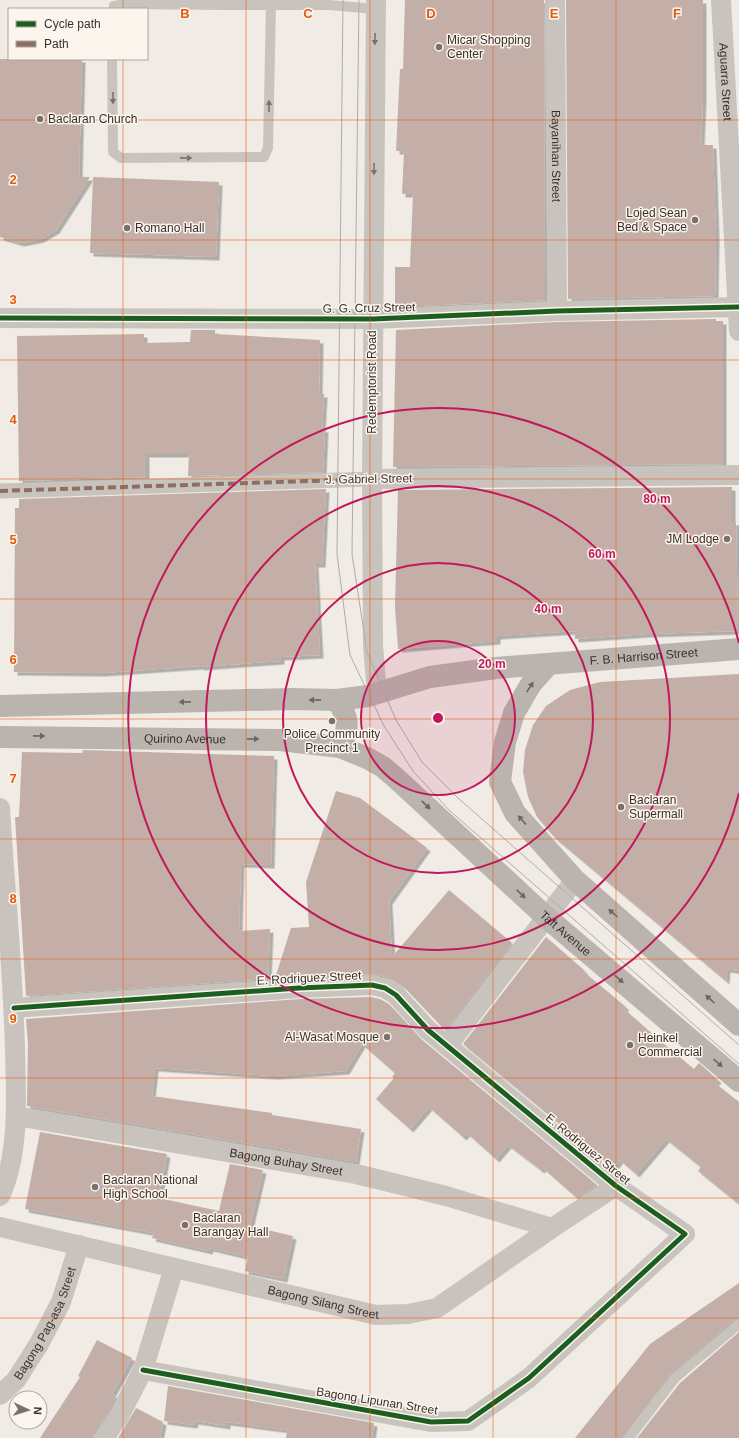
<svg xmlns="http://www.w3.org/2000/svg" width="739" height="1438" font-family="Arial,sans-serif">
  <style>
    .building { fill: #c3afa7; filter: url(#shadow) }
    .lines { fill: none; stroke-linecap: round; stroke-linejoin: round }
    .service { stroke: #c9c3be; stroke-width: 10 }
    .pedestrian { stroke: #c9c3be; stroke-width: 15 }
    .minor { stroke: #c9c3be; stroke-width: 20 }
    .secondary { stroke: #bab3ae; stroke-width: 22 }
    .tram { stroke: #b1aca8; stroke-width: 1 }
    .quiet { stroke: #8d6e63; stroke-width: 4; stroke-dasharray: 8 4; stroke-linecap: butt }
    .cycleway-casing { stroke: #fbf5ee; stroke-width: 8 }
    .cycleway { stroke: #1b5e20; stroke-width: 5 }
    .oneway { fill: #7b726d }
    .oneway2 { fill: #6e645f }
    .grid { fill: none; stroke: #e8590c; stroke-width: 1; stroke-opacity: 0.55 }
    .ring { fill: none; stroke: #c2185b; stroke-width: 2 }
    .poi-dot { fill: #7a716c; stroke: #fbf5ee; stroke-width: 1.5 }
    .labels { text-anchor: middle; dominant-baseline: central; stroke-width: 3; stroke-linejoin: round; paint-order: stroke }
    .poi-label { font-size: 12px; fill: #3b302b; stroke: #fbf5ee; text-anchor: start }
    .street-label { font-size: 12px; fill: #3b302b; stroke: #fbf5ee }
    .grid-label { font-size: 13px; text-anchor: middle; font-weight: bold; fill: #e8590c; stroke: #fbf5ee; stroke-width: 3; stroke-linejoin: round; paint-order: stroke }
    .centre { fill: #c2185b; stroke: #fbf5ee; stroke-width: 2 }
    .ring-label { font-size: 12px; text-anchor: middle; font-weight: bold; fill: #c2185b; stroke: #fbf5ee; stroke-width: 3; stroke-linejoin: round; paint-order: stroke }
  </style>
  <defs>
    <filter id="shadow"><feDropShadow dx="3.5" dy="3.5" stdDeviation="0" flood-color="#0004"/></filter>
  </defs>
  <rect width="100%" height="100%" fill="#f0ebe5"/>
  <g class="building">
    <polygon points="405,0 544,0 545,300 395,307 395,267 410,267 413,194 402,194 404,151 396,151 400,69 403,69"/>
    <polygon points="566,0 703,0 703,97 701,145 713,145 716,237 715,296 568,299"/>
    <polygon points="0,59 82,59 79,177 90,177 56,230 41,239 21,243 0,237"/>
    <polygon points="93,177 219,182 216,257 90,253"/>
    <polygon points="716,319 716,321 723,321 723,464 393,467 396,330 557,322"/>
    <polygon points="191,330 215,330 215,334 320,340 319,394 324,394 322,429 325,429 323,472 188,476 189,454 146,454 146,477 19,481 17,336 144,334 144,343 190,342"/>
    <polygon points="732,487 732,522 736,522 738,631 646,634 575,639 575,631 497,636 497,641 398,649 395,607 398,490"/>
    <polygon points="326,489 322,564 315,564 320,655 281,657 281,661 200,667 200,666 102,673 14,672 15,508 19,508 19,499"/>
    <polygon points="739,674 739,971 727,969 726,981 555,838 537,817 528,797 523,772 525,750 533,725 546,706 570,690 600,682"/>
    <polygon points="83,750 274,756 271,865 241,864 239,931 270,929 268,979 26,996 15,817 19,817 22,752 82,753"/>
    <polygon points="336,791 360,798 427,848 389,901 392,957 449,890 512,943 445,1030 404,987 388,977 372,974 275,978 291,928 309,927 306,882"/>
    <polygon points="546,937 585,971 584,972 626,1007 624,1009 664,1044 694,1069 699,1063 718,1080 715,1083 739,1102 739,1204 698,1171 701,1167 666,1139 636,1174 620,1160 613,1168 463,1044"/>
    <polygon points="371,997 380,999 389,1004 421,1039 597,1185 577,1198 543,1168 541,1170 508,1145 496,1159 467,1133 463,1137 429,1107 410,1129 376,1099 394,1078 392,1077 395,1073 362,1044 346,1071 274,1076 155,1068 152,1096 272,1113 272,1115 361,1129 356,1162 27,1106 28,1044 26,1019 300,999"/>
    <polygon points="40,1132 167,1154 159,1198 219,1211 230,1164 263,1170 250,1226 293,1236 284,1279 245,1271 248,1257 210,1248 209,1251 152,1238 154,1233 25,1209"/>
    <polygon points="739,1283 739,1318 735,1319 671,1373 623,1438 575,1438 650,1344"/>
    <polygon points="739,1332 739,1438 637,1438 680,1383"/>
    <polygon points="97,1340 132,1358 112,1394 116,1396 109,1410 94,1432 93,1438 40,1438 80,1377 78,1376"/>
    <polygon points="168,1386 374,1423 372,1438 286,1438 287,1430 227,1422 227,1426 195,1421 194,1425 164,1421"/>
    <polygon points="136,1408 163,1422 160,1438 118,1438"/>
  </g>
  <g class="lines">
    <g class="service">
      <polyline points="224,0 224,5 329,5 376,9"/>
      <polyline points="114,9 114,6 125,4 224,5"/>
      <polyline points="112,59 113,152 121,158 264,157 268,148 271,5"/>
      <polyline points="629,1438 675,1378 739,1324"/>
    </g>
    <polyline class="pedestrian" points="0,491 372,479"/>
    <g class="minor">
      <polyline points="376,0 372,479 373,646 377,693"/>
      <path id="s1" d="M555 0 557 311"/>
      <path id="s2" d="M721 0 739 331"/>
      <polyline points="0,318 373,319 557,311 738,307"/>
      <polyline points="372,479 739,475"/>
      <path d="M0 808C5 889 13 969 15 1050 16 1097 20 1153 0 1196"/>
      <polyline points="14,1008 299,988 372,985 385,988 396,995 428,1030 616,1186 685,1234 529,1378 468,1421 431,1422 143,1370"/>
      <polyline points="448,1045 575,880"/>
      <path id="s3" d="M16 1116 356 1174 446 1196 552 1228"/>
      <path id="s4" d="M0 1227 376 1315 408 1314 437 1308 552 1228 616 1186"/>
      <path id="s5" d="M0 1395 16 1380 39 1344 61 1302 79 1245"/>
      <polyline points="104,1438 119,1416 143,1370 174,1268"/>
    </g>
    <g class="secondary">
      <polyline points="549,664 531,684 514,713 505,742 500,782 515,813 575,880 739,1025"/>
      <path d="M337 700C349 718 350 728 340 747"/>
      <path id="s6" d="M0 706 292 699 337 700 368 696 430 677 496 668 739 649"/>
      <path id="s7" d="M0 737 280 740 340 747 367 758 383 767 397 779 546 917 739 1081"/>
    </g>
    <g class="tram">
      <polyline points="343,0 337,554 350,655 384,726 413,771 449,810 739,1064"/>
      <polyline points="359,0 352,554 367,652 396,720 422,762 458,798 739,1045"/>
    </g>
    <polyline class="quiet" points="0,491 372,479"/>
    <g class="cycleway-casing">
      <g id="cycleway">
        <polyline points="0,318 373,319 557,311 738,307"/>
        <polyline points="14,1008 299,988 372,985 385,988 396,995 428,1030 616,1186 685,1234 529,1378 468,1421 431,1422 143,1370"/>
      </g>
    </g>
    <use href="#cycleway" class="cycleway"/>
  </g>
  <defs><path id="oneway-solid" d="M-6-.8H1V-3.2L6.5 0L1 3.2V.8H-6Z"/></defs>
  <g class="oneway">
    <use href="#oneway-solid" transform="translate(375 39) rotate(91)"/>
    <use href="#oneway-solid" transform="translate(113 98) rotate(90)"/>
    <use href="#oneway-solid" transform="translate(269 106) rotate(-89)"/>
    <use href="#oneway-solid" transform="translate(186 158) rotate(1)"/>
    <use href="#oneway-solid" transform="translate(374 169) rotate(91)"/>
  </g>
  <g class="oneway2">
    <use href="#oneway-solid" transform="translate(530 687) rotate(-57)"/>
    <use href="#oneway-solid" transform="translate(315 700) rotate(-179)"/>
    <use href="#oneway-solid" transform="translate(185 702) rotate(179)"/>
    <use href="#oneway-solid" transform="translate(39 736) rotate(1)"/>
    <use href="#oneway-solid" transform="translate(253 739) rotate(1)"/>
    <use href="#oneway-solid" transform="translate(426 805) rotate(43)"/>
    <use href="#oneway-solid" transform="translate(522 820) rotate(-132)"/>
    <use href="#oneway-solid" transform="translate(521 894) rotate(43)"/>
    <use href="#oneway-solid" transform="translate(613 913) rotate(-138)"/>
    <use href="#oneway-solid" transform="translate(619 979) rotate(41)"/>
    <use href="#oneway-solid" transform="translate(710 999) rotate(-138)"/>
    <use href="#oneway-solid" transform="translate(718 1063) rotate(41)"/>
  </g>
  <path class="grid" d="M123 0V9M246 0V1438M370 0V1438M493 0V1438M616 0V1438M123 59V1438M0 120H739M0 240H739M0 360H739M0 479H739M0 599H739M0 719H739M0 839H739M0 959H739M0 1078H739M0 1198H739M0 1318H739"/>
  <circle cx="438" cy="718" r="77" fill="#c2185b" fill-opacity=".12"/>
  <g class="ring">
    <circle cx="438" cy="718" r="77"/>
    <circle cx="438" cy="718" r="155"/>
    <circle cx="438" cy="718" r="232"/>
    <path d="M739 793A310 310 0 1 1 739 643"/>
  </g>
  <g class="poi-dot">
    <circle cx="439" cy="47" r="4"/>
    <circle cx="40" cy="119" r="4"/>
    <circle cx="695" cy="220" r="4"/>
    <circle cx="127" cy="228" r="4"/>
    <circle cx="727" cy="539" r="4"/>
    <circle cx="332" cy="721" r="4"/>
    <circle cx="621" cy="807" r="4"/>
    <circle cx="387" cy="1037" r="4"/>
    <circle cx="630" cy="1045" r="4"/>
    <circle cx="95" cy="1187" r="4"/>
    <circle cx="185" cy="1225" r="4"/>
  </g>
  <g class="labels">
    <g class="poi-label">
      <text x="447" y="40">Micar Shopping<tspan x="447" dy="14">Center</tspan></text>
      <text x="48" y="119">Baclaran Church</text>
      <text x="687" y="213" text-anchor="end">Lojed Sean<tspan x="687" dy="14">Bed &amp; Space</tspan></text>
      <text x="135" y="228">Romano Hall</text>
      <text x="719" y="539" text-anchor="end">JM Lodge</text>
      <text x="332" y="734" text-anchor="middle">Police Community<tspan x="332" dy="14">Precinct 1</tspan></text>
      <text x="629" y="800">Baclaran<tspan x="629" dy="14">Supermall</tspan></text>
      <text x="379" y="1037" text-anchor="end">Al-Wasat Mosque</text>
      <text x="638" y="1038">Heinkel<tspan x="638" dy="14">Commercial</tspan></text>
      <text x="103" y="1180">Baclaran National<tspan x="103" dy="14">High School</tspan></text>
      <text x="193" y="1218">Baclaran<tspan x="193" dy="14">Barangay Hall</tspan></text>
    </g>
    <g class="street-label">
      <text stroke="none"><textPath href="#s2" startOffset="82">Aguarra Street</textPath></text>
      <text stroke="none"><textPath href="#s1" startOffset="156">Bayanihan Street</textPath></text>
      <text transform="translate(369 308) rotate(-1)">G. G. Cruz Street</text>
      <text transform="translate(372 382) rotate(-90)">Redemptorist Road</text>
      <text transform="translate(369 479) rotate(-1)">J. Gabriel Street</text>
      <text stroke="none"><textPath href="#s6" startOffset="648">F. B. Harrison Street</textPath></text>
      <text stroke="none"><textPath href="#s7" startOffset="185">Quirino Avenue</textPath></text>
      <text stroke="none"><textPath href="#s7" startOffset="635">Taft Avenue</textPath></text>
      <text transform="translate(309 978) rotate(-3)">E. Rodriguez Street</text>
      <text transform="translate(588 1149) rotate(39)">E. Rodriguez Street</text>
      <text stroke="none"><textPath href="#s3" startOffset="274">Bagong Buhay Street</textPath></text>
      <text stroke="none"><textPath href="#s4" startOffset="332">Bagong Silang Street</textPath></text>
      <text stroke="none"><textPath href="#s5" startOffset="86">Bagong Pag-asa Street</textPath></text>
      <text transform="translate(377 1401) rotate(9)">Bagong Lipunan Street</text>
    </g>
  </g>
  <g class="grid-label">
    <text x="185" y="18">B</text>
    <text x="308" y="18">C</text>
    <text x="431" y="18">D</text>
    <text x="554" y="18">E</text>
    <text x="677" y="18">F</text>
    <text x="13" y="184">2</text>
    <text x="13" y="304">3</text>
    <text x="13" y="424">4</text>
    <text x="13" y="544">5</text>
    <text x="13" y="664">6</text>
    <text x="13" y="783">7</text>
    <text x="13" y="903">8</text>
    <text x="13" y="1023">9</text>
  </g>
  <circle cx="438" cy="718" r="6" class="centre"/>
  <g class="ring-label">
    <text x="657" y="503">80 m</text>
    <text x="602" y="558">60 m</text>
    <text x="548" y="613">40 m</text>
    <text x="492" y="668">20 m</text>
  </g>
  <rect x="8" y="8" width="140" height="52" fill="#fbf5ee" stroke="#aea6a0"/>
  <rect x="16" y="21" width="20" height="6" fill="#1b5e20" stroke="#aea6a0"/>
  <text x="44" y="28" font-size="12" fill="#3b302b">Cycle path</text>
  <rect x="16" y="41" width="20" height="6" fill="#8d6e63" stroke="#aea6a0"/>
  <text x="44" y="48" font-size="12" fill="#3b302b">Path</text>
  <g transform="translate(28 1410) rotate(94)"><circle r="19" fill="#fbf5ee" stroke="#aea6a0"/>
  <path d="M0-3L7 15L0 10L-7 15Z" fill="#7a716c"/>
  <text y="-6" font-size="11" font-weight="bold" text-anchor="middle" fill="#3b302b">N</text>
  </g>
</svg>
